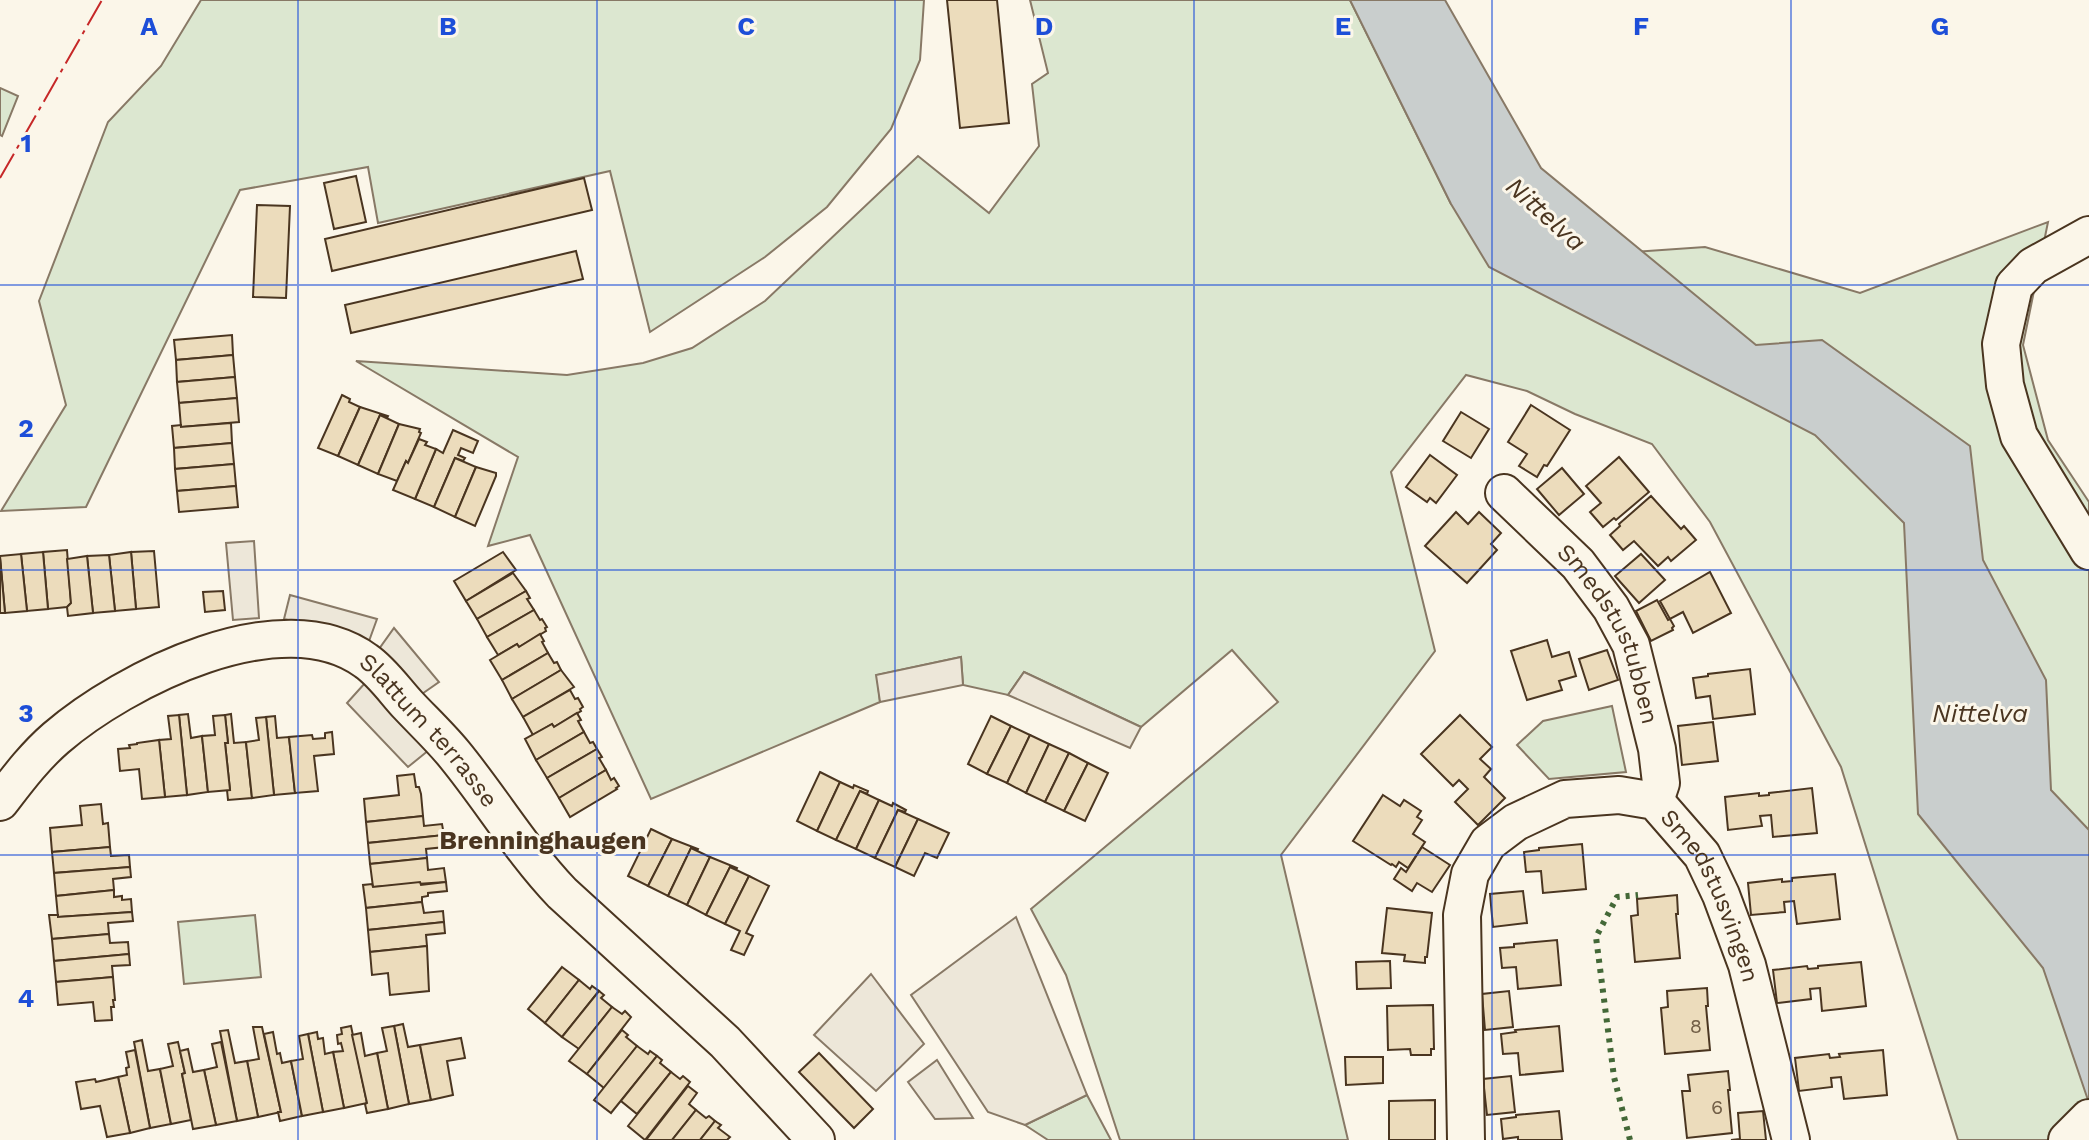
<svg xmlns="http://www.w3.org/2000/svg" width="2089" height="1140" font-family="'Work Sans',sans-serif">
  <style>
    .green { fill: #dce7d0; stroke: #887966; stroke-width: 2 }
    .parking { fill: #ede7d9; stroke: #887966; stroke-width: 2 }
    .water { fill: #c9cecd; stroke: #887966; stroke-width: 2 }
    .building { fill: #ecdcbc; stroke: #4a3520; stroke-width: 2 }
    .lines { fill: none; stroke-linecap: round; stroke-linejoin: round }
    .minor-casing { stroke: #4a3520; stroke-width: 40 }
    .minor { stroke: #fbf6e9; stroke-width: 36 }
    .hedge { stroke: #436837; stroke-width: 6; stroke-dasharray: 4 6; stroke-linecap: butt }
    .power { stroke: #c62828; stroke-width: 2; stroke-dasharray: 28 6 4 6; stroke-linecap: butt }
    .grid { fill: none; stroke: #1d4ed8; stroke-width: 2; stroke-opacity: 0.55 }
    .labels { text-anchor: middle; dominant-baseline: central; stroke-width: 6; stroke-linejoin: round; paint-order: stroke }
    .number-label { font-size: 20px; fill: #725f47 }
    .street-label { font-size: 24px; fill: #4a3520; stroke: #fbf6e9 }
    .water-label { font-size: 26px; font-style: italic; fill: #4a3520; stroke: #fbf6e9 }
    .neighbourhood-label { font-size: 26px; font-weight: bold; fill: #4a3520; stroke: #fbf6e9 }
    .grid-label { font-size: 26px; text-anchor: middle; font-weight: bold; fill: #1d4ed8; stroke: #fbf6e9; stroke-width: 6; stroke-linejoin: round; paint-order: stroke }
  </style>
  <rect width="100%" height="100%" fill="#fbf6e9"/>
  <g class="green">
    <polygon points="201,0 924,0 920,60 891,129 827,207 765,257 650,332 610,171 378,223 368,167 240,190 86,507 1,511 66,405 39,301 108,122 161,66"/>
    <polygon points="1030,0 1350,0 1451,204 1590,255 1705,247 1860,293 2048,222 2023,345 2048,440 2089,502 2089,1140 1958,1140 1841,767 1710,522 1652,444 1575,414 1527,391 1466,375 1391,472 1435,651 1281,855 1348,1140 1120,1140 1066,975 1031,909 1278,702 1232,650 1141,727 1024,672 1008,695 963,685 961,657 877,675 880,702 651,799 530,535 488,546 518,457 356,361 567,375 643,363 692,348 765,301 918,156 989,213 1039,146 1032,84 1048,73"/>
    <polygon points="0,88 18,96 2,136 0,135"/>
    <polygon points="1612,706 1626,772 1549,779 1517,745 1543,721"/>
    <polygon points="255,915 261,977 184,984 178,922"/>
    <polygon points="1087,1095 1111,1140 1048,1140 1025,1125"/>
  </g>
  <g class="parking">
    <polygon points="254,541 259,618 233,620 226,543"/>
    <polygon points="290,595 377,619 369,641 284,619"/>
    <polygon points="394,628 439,682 419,696 379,649"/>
    <polygon points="961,657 963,685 880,702 876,675"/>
    <polygon points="1024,672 1141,727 1130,748 1008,695"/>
    <polygon points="365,683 429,750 408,767 347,703"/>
    <polygon points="1016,917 1087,1095 1025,1125 988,1112 911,995"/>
    <polygon points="871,974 924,1044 876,1091 814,1035"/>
    <polygon points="937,1060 973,1118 935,1119 908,1082"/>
  </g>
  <polygon class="water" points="1350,0 1445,0 1541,168 1756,345 1822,340 1970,446 1983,560 2046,680 2051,790 2089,830 2089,1103 2043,968 1918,814 1904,523 1815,435 1489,267 1451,204"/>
  <g class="building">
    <polygon points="947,0 997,0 1009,123 960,128"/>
    <polygon points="356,176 366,222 334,229 324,183"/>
    <polygon points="584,178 592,210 332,271 325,239"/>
    <polygon points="257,205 290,206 286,298 253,297"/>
    <polygon points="576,251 583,279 351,333 345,305"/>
    <polygon points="232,335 233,355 176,360 174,340"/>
    <polygon points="233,355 235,377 177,382 176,360"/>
    <polygon points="235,377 237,398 179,403 177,382"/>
    <polygon points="342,395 350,399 349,402 360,407 338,456 318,448"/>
    <polygon points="237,398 239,422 181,427 179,403"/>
    <polygon points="1531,405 1570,430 1547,466 1544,465 1537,477 1519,466 1527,454 1508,442"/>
    <polygon points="360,407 388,416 387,418 380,415 358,465 338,456"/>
    <polygon points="1461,412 1489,429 1471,458 1443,441"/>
    <polygon points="380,415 399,424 378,474 358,465"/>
    <polygon points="231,423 232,443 174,448 172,426 181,425 181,427"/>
    <polygon points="399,424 420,429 419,432 421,433 408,463 406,461 397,481 378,474"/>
    <polygon points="453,430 478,441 473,453 461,448 458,455 465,458 463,461 455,458 434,507 415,499 436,449 443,453"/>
    <polygon points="419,439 427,442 425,445 436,449 415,499 393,490 406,461 408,463"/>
    <polygon points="232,443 234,464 175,469 174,448"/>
    <polygon points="1430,455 1457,475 1436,503 1430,498 1427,502 1406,487"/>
    <polygon points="1619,457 1649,492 1616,520 1614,518 1603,527 1590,512 1601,503 1586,486"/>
    <polygon points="455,458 476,467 455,517 434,507"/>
    <polygon points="234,464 236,486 177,491 175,469"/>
    <polygon points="476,467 496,473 496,476 475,526 455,517"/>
    <polygon points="1562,468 1584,494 1559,515 1537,489"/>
    <polygon points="236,486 238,507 179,512 177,491"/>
    <polygon points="1651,496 1681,529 1684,526 1696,540 1671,561 1668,557 1658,566 1634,541 1623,550 1610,535 1620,526 1619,524"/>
    <polygon points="1456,512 1468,524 1479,512 1501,533 1491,544 1497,550 1467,583 1425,546"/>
    <polygon points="67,550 71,603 67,607 48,609 43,552"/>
    <polygon points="154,551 159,607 136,609 131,552"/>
    <polygon points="43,552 48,609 27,611 21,554"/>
    <polygon points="131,552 136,609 115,611 109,555"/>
    <polygon points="503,552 516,570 466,601 454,581"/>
    <polygon points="21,554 27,611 5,613 0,556"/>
    <polygon points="1641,554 1665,580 1639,603 1615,576"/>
    <polygon points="109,555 115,611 93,613 87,556"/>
    <polygon points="87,556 93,613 68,616 67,607 71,603 67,559"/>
    <polygon points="0,558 5,613 0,613"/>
    <polygon points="1710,572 1731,613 1693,633 1683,612 1670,619 1660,601"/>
    <polygon points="513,573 526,591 477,619 466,601"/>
    <polygon points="223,591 225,610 205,612 203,592"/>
    <polygon points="526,591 530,598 527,599 534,610 487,637 477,619"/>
    <polygon points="1657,600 1668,620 1670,619 1674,626 1672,628 1673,630 1651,641 1636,611"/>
    <polygon points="534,610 540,620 542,619 547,627 545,628 546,631 519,647 517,644 498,655 487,637"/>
    <polygon points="540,634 544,641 542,642 548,653 502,680 490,660 517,644 519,647"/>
    <polygon points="1547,640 1552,657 1569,652 1576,676 1559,681 1562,690 1527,700 1511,651"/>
    <polygon points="1607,650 1618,680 1589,690 1579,659"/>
    <polygon points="548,653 554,663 557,662 561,670 512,699 502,680"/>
    <polygon points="1750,669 1755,714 1713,719 1710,696 1696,698 1693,678 1708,676 1708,674"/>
    <polygon points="561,670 574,687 523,717 512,699"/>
    <polygon points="570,690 575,699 578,698 583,707 580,709 581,711 554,727 552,724 533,735 523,717"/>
    <polygon points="577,713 581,720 578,721 584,732 536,760 525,739 552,724 554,727"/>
    <polygon points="188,714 191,738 202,736 208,792 187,795 179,715"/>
    <polygon points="231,714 234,743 246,742 252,798 228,800 227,790 230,790 225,743 228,743 225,715"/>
    <polygon points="179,715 187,795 165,797 159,740 171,739 168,716"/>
    <polygon points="225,715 228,743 225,743 230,790 208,792 202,736 215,735 213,716"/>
    <polygon points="1460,715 1492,747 1480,759 1491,769 1484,777 1505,798 1478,825 1455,802 1468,789 1459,780 1453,786 1421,754"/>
    <polygon points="275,716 277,738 289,737 295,793 274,795 266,717"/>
    <polygon points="991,716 1011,726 987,774 968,764"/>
    <polygon points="266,717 274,795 252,798 246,742 259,740 256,718"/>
    <polygon points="1713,722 1718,761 1682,765 1678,726"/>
    <polygon points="1011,726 1030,735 1007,783 987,774"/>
    <polygon points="332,732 334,754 314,756 318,791 295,793 289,737 312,735 313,739 325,738 325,733"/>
    <polygon points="584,732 590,743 593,742 597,749 547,778 536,760"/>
    <polygon points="1030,735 1049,744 1026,793 1007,783"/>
    <polygon points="159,740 165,797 142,799 139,769 120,771 118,749 130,748 129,745 137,744 137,743"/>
    <polygon points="1049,744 1069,753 1045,802 1026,793"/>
    <polygon points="597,749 602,757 599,758 606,770 559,798 547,778"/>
    <polygon points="1069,753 1088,763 1064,811 1045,802"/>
    <polygon points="1088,763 1108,773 1085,821 1064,811"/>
    <polygon points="606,770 611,780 614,778 619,786 616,788 617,789 570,817 559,798"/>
    <polygon points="820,772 840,782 817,831 797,821"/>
    <polygon points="414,774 416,787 419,787 421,794 423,816 366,822 364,799 399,795 397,776"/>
    <polygon points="840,782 853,788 854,785 868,791 867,794 860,791 836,840 817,831"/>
    <polygon points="1812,788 1817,833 1773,837 1771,815 1760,816 1762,826 1728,830 1725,797 1759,793 1759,796 1769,795 1769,793"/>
    <polygon points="860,791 879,800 856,849 836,840"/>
    <polygon points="1383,795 1400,806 1404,800 1421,811 1417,817 1422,820 1413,834 1425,842 1408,868 1399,862 1396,867 1392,864 1391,865 1353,841"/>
    <polygon points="879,800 892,806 893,803 906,810 905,812 898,810 875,858 856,849"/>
    <polygon points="101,804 103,824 108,823 110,847 52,852 50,828 82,825 80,806"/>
    <polygon points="898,810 918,819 895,867 875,858"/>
    <polygon points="423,816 424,826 442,824 444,835 368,843 366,822"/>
    <polygon points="918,819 949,833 937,858 925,853 914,876 895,867"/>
    <polygon points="651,829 672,839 648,886 628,876"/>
    <polygon points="444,835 445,847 426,849 427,858 370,864 368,843"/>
    <polygon points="672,839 698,849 697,851 691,848 668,896 648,886"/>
    <polygon points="1582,844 1586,889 1543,893 1541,871 1526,872 1524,852 1539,850 1539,848"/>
    <polygon points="110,847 111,856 129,855 130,867 54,873 52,852"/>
    <polygon points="1422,847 1450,865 1432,892 1417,883 1412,891 1394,879 1401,868 1406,872"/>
    <polygon points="691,848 710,857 687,905 668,896"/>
    <polygon points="710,857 737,868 736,870 730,867 706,915 687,905"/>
    <polygon points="427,858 428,870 444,868 446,882 373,887 370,864"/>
    <polygon points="130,867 131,877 113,879 114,890 56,896 54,873"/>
    <polygon points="730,867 749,876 725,924 706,915"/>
    <polygon points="1835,874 1840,919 1797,924 1794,901 1784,902 1785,912 1751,915 1748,883 1782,879 1782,882 1792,881 1792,878"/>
    <polygon points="749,876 769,886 746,933 753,936 744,955 731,950 740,931 725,924"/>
    <polygon points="420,882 421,885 446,882 447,891 428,893 428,896 422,897 422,902 366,908 363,885 372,884 373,887"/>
    <polygon points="114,890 114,897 122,896 122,900 131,899 132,912 58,917 56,896"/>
    <polygon points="1523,891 1527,923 1493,927 1490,894"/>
    <polygon points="1677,895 1678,914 1676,914 1680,958 1635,962 1631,916 1638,915 1637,899"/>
    <polygon points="422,902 424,913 443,911 444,922 368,930 366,908"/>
    <polygon points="1387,908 1432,913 1427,957 1425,957 1425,963 1404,961 1405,955 1382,953"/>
    <polygon points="132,912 133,921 108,923 109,934 52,939 49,915 58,915 58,917"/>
    <polygon points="444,922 445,933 426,935 427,946 370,952 368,930"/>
    <polygon points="109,934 110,943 128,942 129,954 54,961 52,939"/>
    <polygon points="1557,940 1561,985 1518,989 1516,967 1502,968 1500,948 1514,947 1514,944"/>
    <polygon points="427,946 429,991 390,995 388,973 372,975 370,952"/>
    <polygon points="129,954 130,965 112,966 113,977 56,982 54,961"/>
    <polygon points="1390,961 1391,988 1357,989 1356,962"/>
    <polygon points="1861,962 1866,1006 1822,1011 1820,988 1810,989 1811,999 1777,1003 1773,970 1807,966 1808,969 1818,968 1818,966"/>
    <polygon points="562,967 579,980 545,1023 528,1009"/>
    <polygon points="113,977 115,1000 113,1000 114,1007 111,1007 112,1020 95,1021 93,1002 58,1005 56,982"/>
    <polygon points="579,980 590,989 592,986 599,991 562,1037 545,1023"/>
    <polygon points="1707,988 1708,1006 1706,1006 1710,1050 1665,1054 1661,1008 1668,1007 1667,991"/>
    <polygon points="599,991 604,995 601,998 612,1007 579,1049 562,1037"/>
    <polygon points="1509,991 1513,1027 1485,1030 1482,994"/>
    <polygon points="1433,1005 1434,1049 1431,1049 1431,1055 1411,1055 1410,1049 1388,1050 1387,1006"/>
    <polygon points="612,1007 622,1014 625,1011 631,1017 587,1074 569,1061"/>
    <polygon points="403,1024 408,1047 420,1045 431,1100 409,1104 394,1026"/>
    <polygon points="351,1026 367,1103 344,1108 333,1052 343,1051 341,1043 338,1044 337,1035 342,1034 341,1028"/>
    <polygon points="394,1026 409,1104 388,1109 377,1053 387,1051 382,1028"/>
    <polygon points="1559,1026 1563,1071 1520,1075 1518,1053 1503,1054 1501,1034 1516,1032 1515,1030"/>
    <polygon points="253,1027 262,1027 281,1112 258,1117 247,1061 259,1059"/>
    <polygon points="228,1030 235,1063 247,1061 258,1117 237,1121 220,1031"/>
    <polygon points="622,1030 628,1035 626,1037 637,1046 604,1088 587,1074"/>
    <polygon points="273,1032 277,1054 280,1053 282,1063 291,1061 302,1116 280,1121 278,1112 281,1112 264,1034"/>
    <polygon points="317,1032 318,1039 323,1038 325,1054 333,1052 344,1108 323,1112 308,1034"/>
    <polygon points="361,1033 365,1056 377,1053 388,1109 367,1113 365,1104 367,1103 352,1035"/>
    <polygon points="308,1034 323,1112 302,1116 291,1061 303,1059 299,1036"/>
    <polygon points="461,1038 465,1058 447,1061 453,1095 431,1100 420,1045"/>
    <polygon points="142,1040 148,1071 160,1069 171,1124 150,1128 134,1042"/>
    <polygon points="178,1042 185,1073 182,1074 191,1120 171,1124 160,1069 173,1066 168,1044"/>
    <polygon points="221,1042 237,1121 216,1125 204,1070 217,1067 212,1044"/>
    <polygon points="637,1046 648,1054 650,1051 657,1056 611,1113 594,1100"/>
    <polygon points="188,1049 193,1072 204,1070 216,1125 193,1129 182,1074 185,1073 180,1051"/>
    <polygon points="135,1050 150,1128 130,1133 118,1077 127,1075 126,1068 129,1067 126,1052"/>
    <polygon points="1883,1050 1887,1095 1844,1099 1841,1077 1831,1078 1832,1087 1799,1091 1795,1058 1829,1054 1830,1058 1840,1057 1839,1054"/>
    <polygon points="819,1053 873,1109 854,1128 799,1072"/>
    <polygon points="657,1056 662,1060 660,1063 671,1072 637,1114 621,1101"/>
    <polygon points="1345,1057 1383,1057 1383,1083 1346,1085"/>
    <polygon points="1728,1071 1730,1090 1728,1090 1732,1133 1687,1138 1682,1091 1690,1091 1688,1075"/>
    <polygon points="671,1072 680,1079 683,1076 690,1082 645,1140 628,1126"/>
    <polygon points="1511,1076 1515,1112 1487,1115 1483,1079"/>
    <polygon points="118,1077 130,1133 107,1137 100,1106 81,1109 76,1082 95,1079 96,1082"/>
    <polygon points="688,1086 697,1093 689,1104 696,1110 672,1140 646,1140"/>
    <polygon points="1435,1100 1435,1140 1389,1140 1389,1101"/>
    <polygon points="696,1110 706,1118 709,1116 715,1121 700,1140 672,1140"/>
    <polygon points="1559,1111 1562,1140 1518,1140 1518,1137 1503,1139 1501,1119 1516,1117 1516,1115"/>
    <polygon points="1763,1111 1766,1140 1731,1140 1740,1139 1738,1113"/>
    <polygon points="715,1121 721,1125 718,1128 730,1137 727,1140 700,1140"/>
  </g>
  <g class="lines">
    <g class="minor-casing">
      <g id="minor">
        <polyline points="2089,235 2033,266 2014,286 2001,344 2005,385 2019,436 2089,551"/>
        <path id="s1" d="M1504 493 1578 564 1611 608 1631 645 1657 749 1661 783 1655 801"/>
        <path id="s2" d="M0 802C17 780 34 757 56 738 123 680 282 599 366 661 382 672 395 691 408 705 423 721 440 737 454 754 491 799 521 850 562 893L725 1042 816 1140"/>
        <path id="s3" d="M1466 1140 1462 915 1470 874 1488 843 1516 822 1565 799 1619 795 1655 801 1702 855 1721 895 1747 965 1791 1140"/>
        <polyline points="2067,1140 2089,1118"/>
      </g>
    </g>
    <use href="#minor" class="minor"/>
    <polyline class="hedge" points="1630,1140 1614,1077 1596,937 1617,897 1638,895"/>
    <polyline class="power" points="0,178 102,0"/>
  </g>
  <path class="grid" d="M298 0V1140M597 0V1140M895 0V1140M1194 0V1140M1492 0V1140M1791 0V1140M0 285H2089M0 570H2089M0 855H2089"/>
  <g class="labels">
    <g class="number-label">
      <text x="1696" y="1026">8</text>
      <text x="1717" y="1107">6</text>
    </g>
    <g class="street-label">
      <text stroke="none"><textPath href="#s1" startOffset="180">Smedstustubben</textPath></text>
      <text stroke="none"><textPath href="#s2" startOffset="518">Slattum terrasse</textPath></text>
      <text stroke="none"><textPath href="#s3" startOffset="594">Smedstusvingen</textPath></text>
    </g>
    <g class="water-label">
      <text transform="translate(1546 214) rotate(42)">Nittelva</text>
      <text x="1980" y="713">Nittelva</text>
    </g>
    <g class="neighbourhood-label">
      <text x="543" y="840">Brenninghaugen</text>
    </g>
  </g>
  <g class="grid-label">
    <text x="149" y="35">A</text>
    <text x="448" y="35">B</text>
    <text x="746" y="35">C</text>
    <text x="1044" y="35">D</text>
    <text x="1343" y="35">E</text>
    <text x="1641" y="35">F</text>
    <text x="1940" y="35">G</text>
    <text x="26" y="152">1</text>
    <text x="26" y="437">2</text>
    <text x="26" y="722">3</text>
    <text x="26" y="1007">4</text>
  </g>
</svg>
